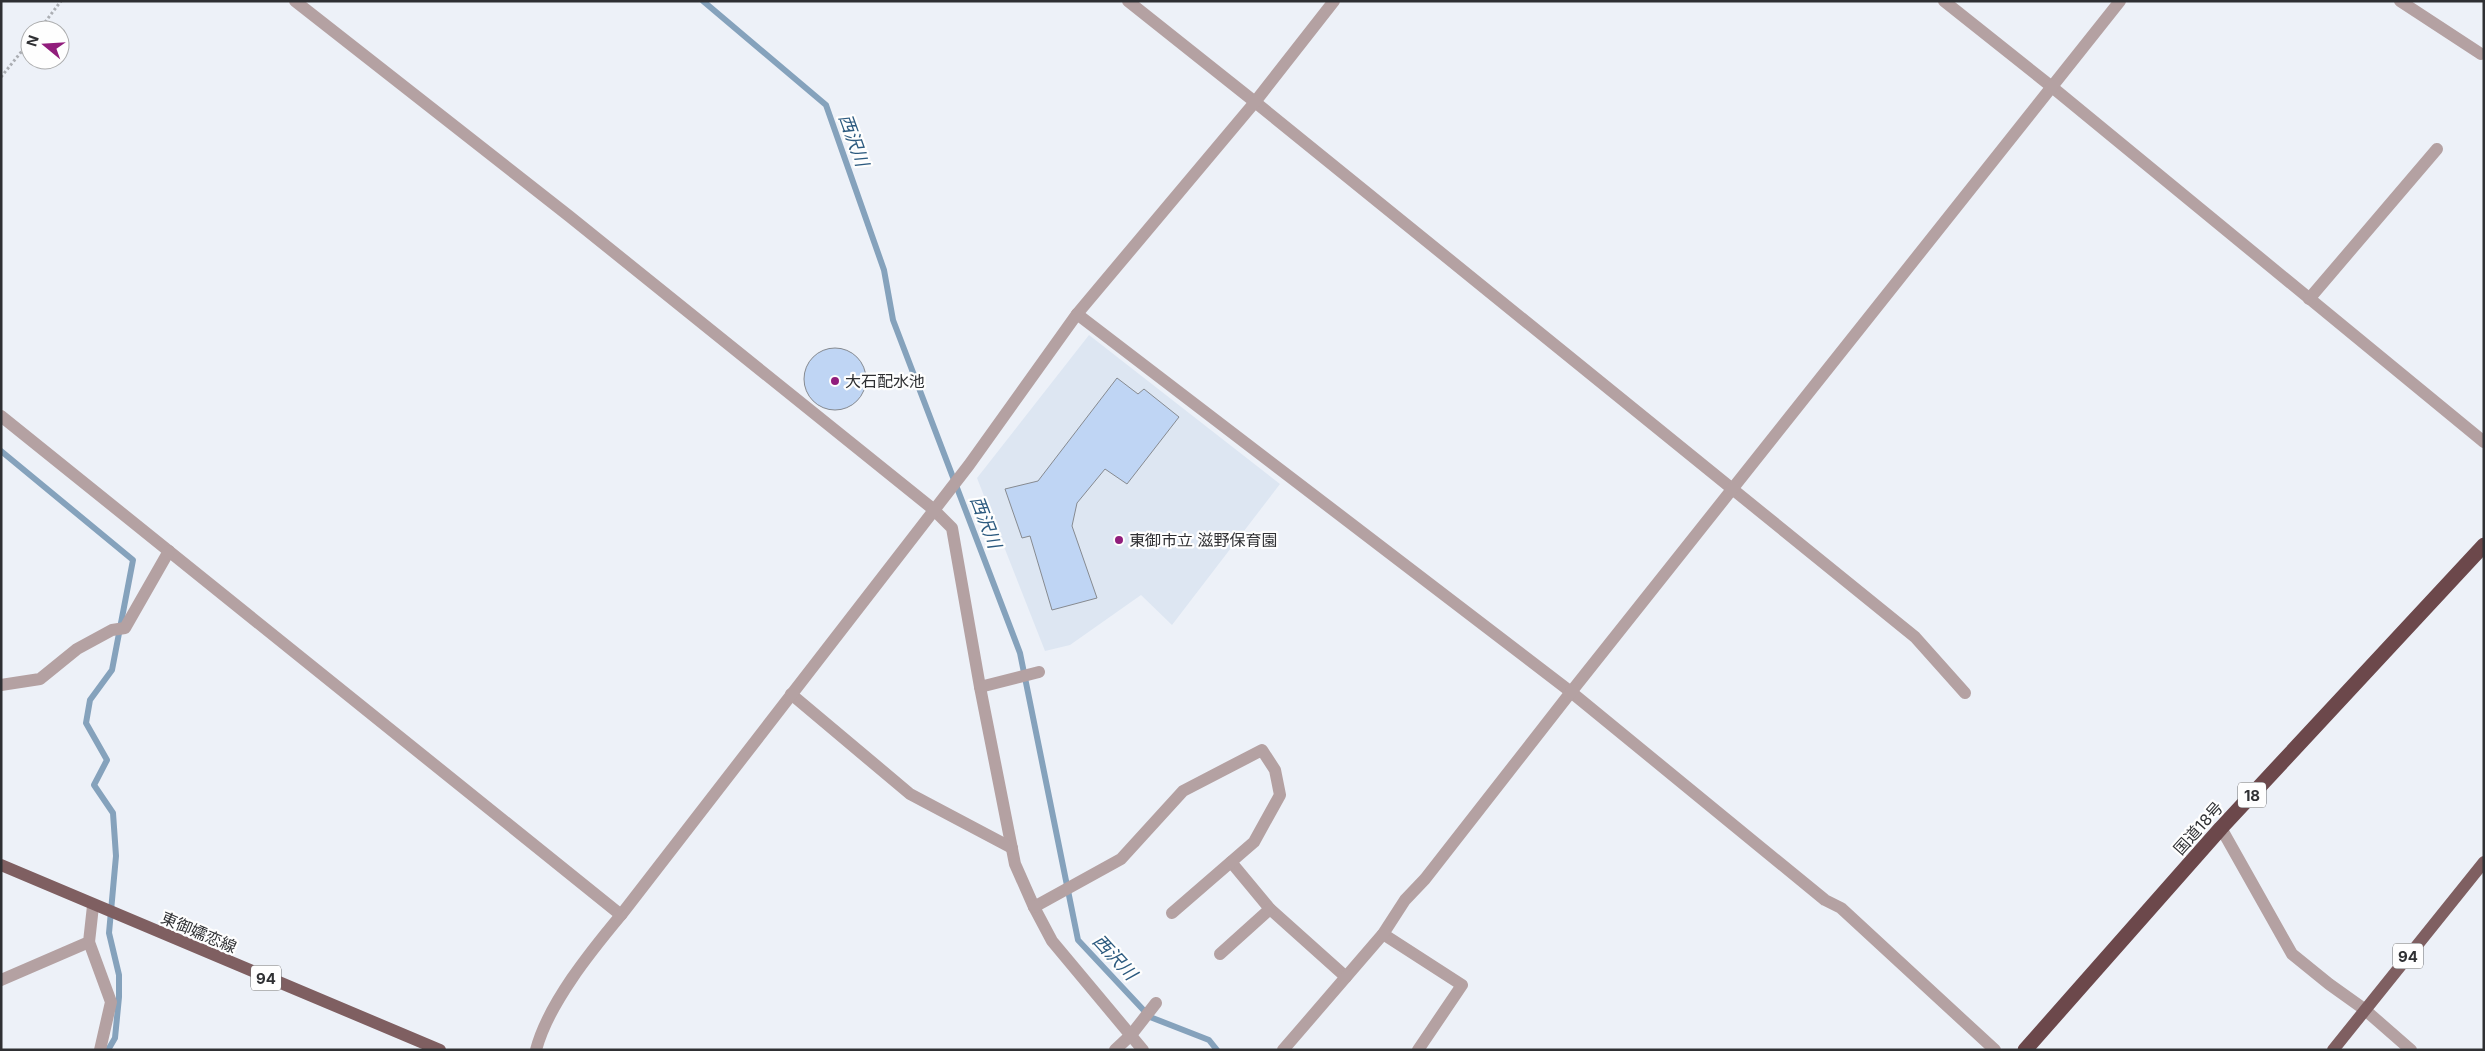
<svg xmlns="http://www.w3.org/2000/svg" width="2485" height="1051" font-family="Inter,'Noto Sans JP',sans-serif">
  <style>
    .built { fill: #dde6f2 }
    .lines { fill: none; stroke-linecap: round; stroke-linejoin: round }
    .stream { stroke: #85a2bc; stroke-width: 6 }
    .building { fill: #bfd5f4; stroke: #868a90 }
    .path { stroke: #abaeb3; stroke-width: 3; stroke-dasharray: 2.5 2.5; stroke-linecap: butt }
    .minor { stroke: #b4a1a2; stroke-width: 12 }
    .major { stroke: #7f5f61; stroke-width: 12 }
    .highway { stroke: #6c484b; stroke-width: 15 }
    .poi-dot { fill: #911d7c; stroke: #fefefe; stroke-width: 2 }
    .labels { text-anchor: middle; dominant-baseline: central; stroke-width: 4.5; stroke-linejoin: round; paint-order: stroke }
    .shield { fill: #fefefe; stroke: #6d6e70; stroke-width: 1 }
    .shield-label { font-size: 15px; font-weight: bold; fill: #2f3033 }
    .poi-label { font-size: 16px; fill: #2f3033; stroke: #fefefe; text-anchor: start }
    .street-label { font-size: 16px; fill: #2f3033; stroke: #fefefe }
    .water-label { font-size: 18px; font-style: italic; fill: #2c5a7f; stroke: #fefefe }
  </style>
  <rect width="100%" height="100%" fill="#edf1f8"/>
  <polygon class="built" points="1089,335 1280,484 1172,625 1141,595 1070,645 1045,651 977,478"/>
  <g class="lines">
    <g class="stream">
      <polyline points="703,1 826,105 884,270 893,320 1020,653 1078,940 1150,1017 1209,1040 1217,1050"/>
      <polyline points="1,451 133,560 112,670 90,700 86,723 107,760 94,785 113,813 116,856 109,933 119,975 119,997 115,1038 108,1050"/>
    </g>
  </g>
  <g class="building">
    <circle cx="835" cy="379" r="31"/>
    <polygon points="1117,378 1138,394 1144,389 1179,417 1127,484 1105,469 1077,503 1072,526 1097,598 1052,610 1030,536 1022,538 1005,489 1038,481"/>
  </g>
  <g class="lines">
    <g class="path">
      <polyline points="39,30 61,1"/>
      <polyline points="1,77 30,41"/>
    </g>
    <g class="minor">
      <polyline points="295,1 569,216 933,509 952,528 980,687 1015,864 1034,907 1052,941 1143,1050"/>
      <polyline points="1128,1 1255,102 1915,637 1965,693"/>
      <polyline points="1944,1 2052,87 2484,442"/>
      <polyline points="2400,1 2481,54"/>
      <polyline points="2309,299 2437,149"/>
      <polyline points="1077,314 1571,692 1825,900 1841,908 1995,1050"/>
      <polyline points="1,416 621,915"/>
      <polyline points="1,685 40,679 77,649 112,630 125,628 169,551"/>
      <polyline points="980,687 1039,672"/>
      <polyline points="791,694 910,794 1012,848"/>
      <polyline points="2221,828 2292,954 2329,984 2364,1009 2411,1050"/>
      <polyline points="1231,862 1270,909 1346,977"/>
      <polyline points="1034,907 1121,859 1183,791 1262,750 1275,770 1280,795 1254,842 1172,913"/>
      <polyline points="1383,934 1462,985 1418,1050"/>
      <polyline points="89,942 111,1002 100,1050"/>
      <polyline points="1220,954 1270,909"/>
      <polyline points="1,980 89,942 93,906"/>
      <path d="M536 1050C548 1004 591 951 621 915L969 465 1077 314 1255 102 1334 1"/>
      <polyline points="1115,1050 1131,1035 1156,1003"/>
      <polyline points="1283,1050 1383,934 1405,900 1425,879 1571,692 2120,1"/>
    </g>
    <g class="major">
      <polyline points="1,865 440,1050"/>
      <polyline points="2333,1050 2484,862"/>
    </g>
    <polyline class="highway" points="2025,1050 2221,828 2484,545"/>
  </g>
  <g class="poi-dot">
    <circle cx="835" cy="381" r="5"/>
    <circle cx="1119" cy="540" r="5"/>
  </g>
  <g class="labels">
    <g class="shield">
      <rect x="2238" y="782.5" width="28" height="25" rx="4"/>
      <rect x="2393" y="943.5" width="30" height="25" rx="4"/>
      <rect x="251" y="965.5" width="30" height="25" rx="4"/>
    </g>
    <g class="shield-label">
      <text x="2252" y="795">18</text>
      <text x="2408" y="956">94</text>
      <text x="266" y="978">94</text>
    </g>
    <g class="poi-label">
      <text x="845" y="381">大石配水池</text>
      <text x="1129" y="540">東御市立 滋野保育園</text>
    </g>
    <g class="street-label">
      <text transform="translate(2198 828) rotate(-48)">国道18号</text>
      <text transform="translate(199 932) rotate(23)">東御嬬恋線</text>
    </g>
    <g class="water-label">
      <text transform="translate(854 140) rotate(70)">西沢川</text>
      <text transform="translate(986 522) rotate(69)">西沢川</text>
      <text transform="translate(1115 957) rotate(47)">西沢川</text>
    </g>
  </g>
  <rect width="2485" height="1051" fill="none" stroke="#2f3033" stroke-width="5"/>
  <g transform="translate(45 45) rotate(288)"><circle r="24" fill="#fefefe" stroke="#abacad"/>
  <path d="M0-4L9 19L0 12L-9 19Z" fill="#911d7c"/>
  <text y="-8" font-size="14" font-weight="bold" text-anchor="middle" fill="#2f3033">N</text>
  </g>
</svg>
